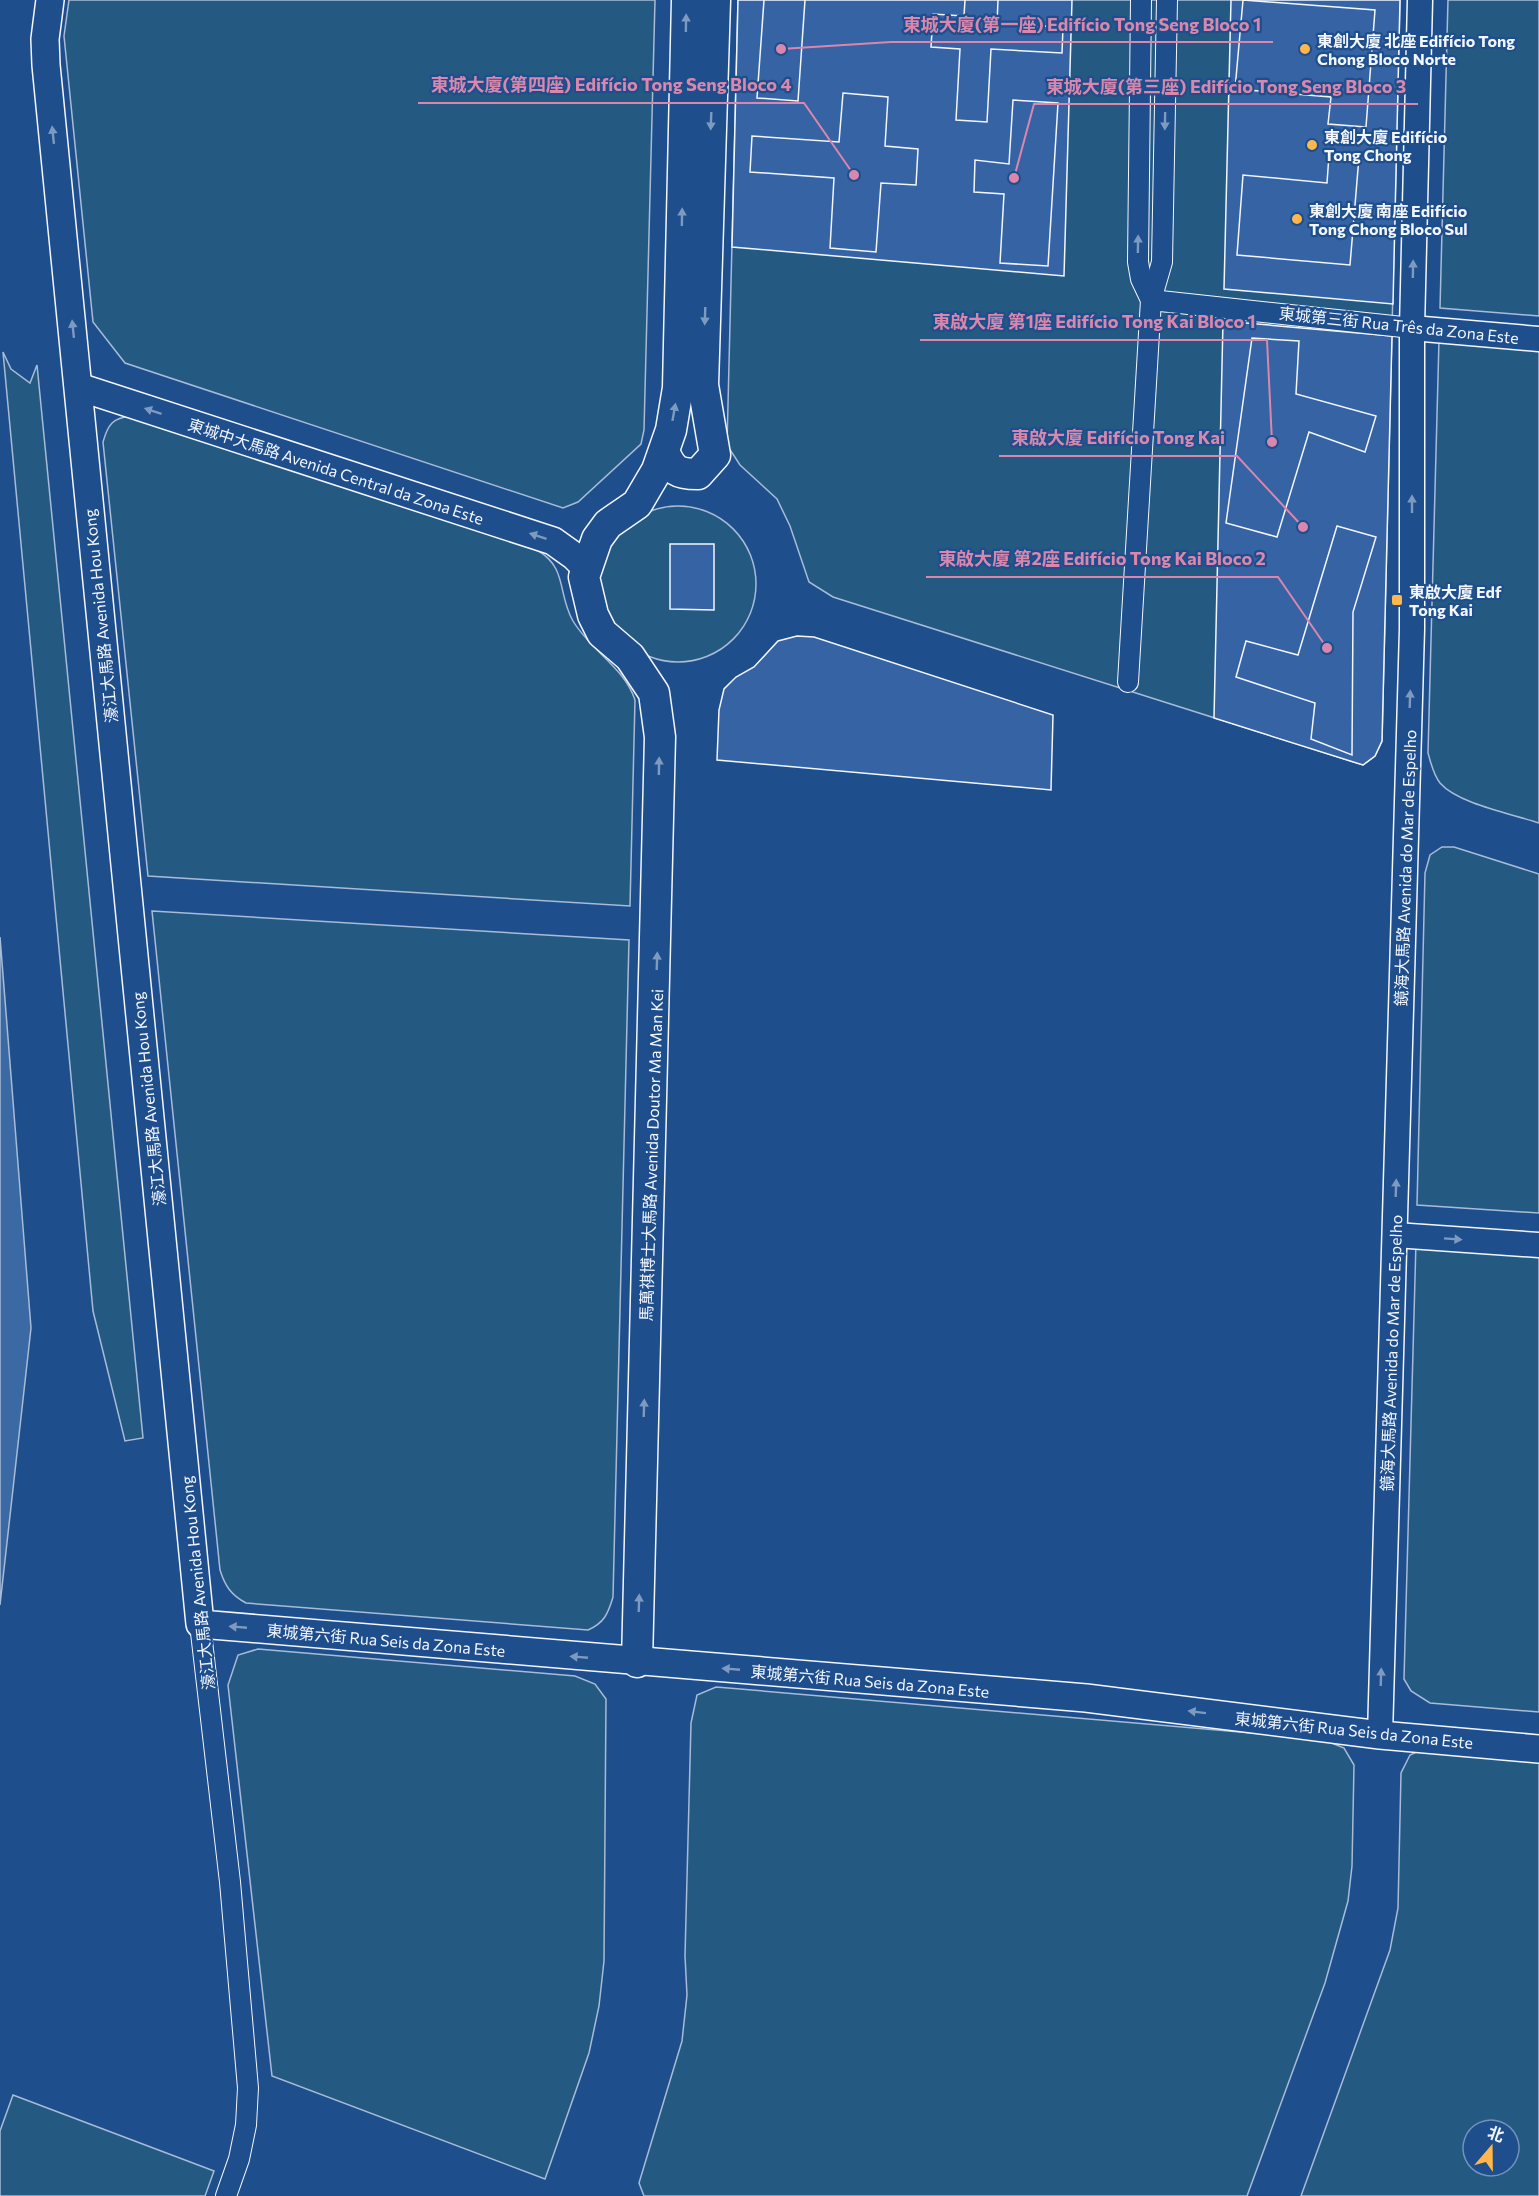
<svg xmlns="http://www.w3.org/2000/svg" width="1539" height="2196" font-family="Commissioner,'Noto Sans SC',sans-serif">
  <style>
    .green { fill: #245a82; stroke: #a8bbd7; stroke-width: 1.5; fill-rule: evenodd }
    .water { fill: #3b69a3; stroke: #a8bbd7; stroke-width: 1.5 }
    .building { fill: #3563a3; stroke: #f2f6ff; stroke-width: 1.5 }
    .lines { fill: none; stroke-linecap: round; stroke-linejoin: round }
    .minor-casing { stroke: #f2f6ff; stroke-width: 22 }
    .tertiary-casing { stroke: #f2f6ff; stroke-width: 27 }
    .secondary-casing { stroke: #f2f6ff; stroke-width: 30 }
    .primary-casing { stroke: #f2f6ff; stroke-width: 33 }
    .minor { stroke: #1f4e8c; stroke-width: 20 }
    .tertiary { stroke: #1f4e8c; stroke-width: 24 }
    .secondary { stroke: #1f4e8c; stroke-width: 27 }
    .primary { stroke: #1f4e8c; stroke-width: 30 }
    .oneway { fill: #7e9ac0 }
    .poi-dot { fill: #ffb74d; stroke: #1f4e8c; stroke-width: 2 }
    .labels { text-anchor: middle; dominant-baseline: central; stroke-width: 4.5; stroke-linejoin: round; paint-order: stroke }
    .poi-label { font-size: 16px; font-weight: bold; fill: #f2f6ff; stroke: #1f4e8c; text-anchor: start }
    .street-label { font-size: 16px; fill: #f2f6ff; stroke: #1f4e8c }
    .leader { fill: none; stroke: #da87ad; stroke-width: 2 }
    .callout-dot { fill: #da87ad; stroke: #1f4e8c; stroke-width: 2 }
    .callout-label { font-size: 18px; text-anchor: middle; font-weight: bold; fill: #da87ad; stroke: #1f4e8c; stroke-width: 4.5; stroke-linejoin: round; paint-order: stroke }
  </style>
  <rect width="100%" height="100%" fill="#1f4e8c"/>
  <g class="green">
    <polygon points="69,0 655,0 644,430 641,444 578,502 563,508 125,363 93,322 64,36"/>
    <polygon points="738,0 1400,0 1382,741 1375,756 1363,765 833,597 809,582 790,526 777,499 740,465 727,445"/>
    <polygon points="1448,0 1539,0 1539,316 1440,308"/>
    <path d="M1439 340 1539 349V823C1513 814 1458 804 1440 783 1433 774 1431 763 1428 753Z"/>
    <polygon points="3,352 11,369 30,383 37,365 143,1438 125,1441 93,1311"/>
    <path d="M131 416 537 550C568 568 557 593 573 621 591 651 624 667 635 700L630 906 148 876 103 442C108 424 113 418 131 416Z"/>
    <circle cx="678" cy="584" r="78"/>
    <polygon points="1442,847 1454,847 1539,874 1539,1213 1417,1205 1425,873 1430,855"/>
    <path d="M152 911 629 940 613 1597C608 1614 604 1623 588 1630L246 1603C231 1595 225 1586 220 1570Z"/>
    <polygon points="1416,1242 1539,1251 1539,1712 1430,1703 1411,1691 1404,1679"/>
    <polygon points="258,1649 575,1676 595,1684 606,1699 604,1961 599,2006 589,2053 545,2179 272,2076 228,1685 238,1655"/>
    <polygon points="716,1687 1322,1739 1344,1748 1354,1765 1352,1866 1348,1901 1325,1983 1247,2196 644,2196 639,2183 682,2041 687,1995 685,1956 691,1723 697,1695"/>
    <path d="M1425 1748 1539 1758V2196H1301L1390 1950 1398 1908 1401 1773 1410 1755ZM1473 2130H1509V2166H1473Z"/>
    <polygon points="13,2095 214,2171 205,2196 0,2196 0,2131"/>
  </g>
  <polygon class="water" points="0,937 31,1328 0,1605"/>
  <g class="building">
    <polygon points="738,0 1072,0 1064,276 732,247"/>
    <polygon points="764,0 805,0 798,101 757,98"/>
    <polygon points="965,0 998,0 997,24 1063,27 1062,53 991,49 987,122 956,120 960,49 931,47 933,14 964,16"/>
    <polygon points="1231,0 1400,0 1393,304 1224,289"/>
    <polygon points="1243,0 1375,10 1366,127 1328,124 1331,97 1235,89"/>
    <polygon points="843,93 888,97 885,146 918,149 916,185 881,183 876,252 830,248 834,178 750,172 752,136 839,142"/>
    <polygon points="1013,100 1058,103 1048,266 1000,263 1004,194 974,192 975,160 1009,164"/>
    <polygon points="1329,155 1359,157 1350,265 1237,255 1243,175 1327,183"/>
    <polygon points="1223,321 1392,336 1382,741 1375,756 1363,765 1214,718"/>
    <polygon points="1252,338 1299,341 1296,394 1376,416 1365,452 1309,432 1277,537 1226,523"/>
    <polygon points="1337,526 1376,537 1353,612 1352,755 1311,739 1315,703 1236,677 1246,641 1298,655"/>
    <polygon points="670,544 714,544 714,610 670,609"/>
    <polygon points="797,636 814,637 1053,715 1051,790 717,760 719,710 724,689 736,677 754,667 778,641"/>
  </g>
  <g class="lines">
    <g class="minor-casing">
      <g id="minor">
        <polyline points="1141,0 1138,262 1141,279 1151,300"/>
        <polyline points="1151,300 1412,328"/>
        <polyline points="1128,682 1151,300 1162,262 1167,0"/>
        <polyline points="200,1624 230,1882 248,2088 246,2125 239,2159 226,2196"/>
      </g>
    </g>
    <g class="tertiary-casing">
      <g id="tertiary">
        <polyline points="1412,328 1539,339"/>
        <polyline points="1395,1235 1539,1245"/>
        <polyline points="1380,1735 1412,629 1412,328 1420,0"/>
      </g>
    </g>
    <g class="secondary-casing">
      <g id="secondary">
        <polyline points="50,0 45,39 46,65 200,1624 1086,1698 1380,1735 1539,1749"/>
        <polyline points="79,387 553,541 574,556 586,568"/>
      </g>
    </g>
    <g class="primary-casing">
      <g id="primary">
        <path d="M664 452C673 471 677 474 698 474L715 455 703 385 715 0"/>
        <polyline points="637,1662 660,737 654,693 630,657 602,633 593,615 584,577 597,539 608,524 637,504 657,470 671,430 678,388 687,0"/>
      </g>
    </g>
    <use href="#minor" class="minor"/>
    <use href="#tertiary" class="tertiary"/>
    <use href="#secondary" class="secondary"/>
    <use href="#primary" class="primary"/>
  </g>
  <defs><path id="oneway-solid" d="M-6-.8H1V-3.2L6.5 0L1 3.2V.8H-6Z" transform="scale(1.5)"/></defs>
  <g class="oneway">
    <use href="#oneway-solid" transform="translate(686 23) rotate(-89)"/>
    <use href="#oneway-solid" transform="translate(711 121) rotate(92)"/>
    <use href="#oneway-solid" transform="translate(1165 121) rotate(91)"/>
    <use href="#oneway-solid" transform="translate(53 135) rotate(-96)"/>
    <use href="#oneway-solid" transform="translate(682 217) rotate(-89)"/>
    <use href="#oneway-solid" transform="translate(1138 244) rotate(-89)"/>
    <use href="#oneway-solid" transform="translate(1413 269) rotate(-89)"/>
    <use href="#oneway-solid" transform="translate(705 316) rotate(92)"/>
    <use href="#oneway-solid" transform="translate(73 329) rotate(-96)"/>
    <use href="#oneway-solid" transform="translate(153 411) rotate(-162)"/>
    <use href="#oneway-solid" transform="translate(674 412) rotate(-80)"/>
    <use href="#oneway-solid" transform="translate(1412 504) rotate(-90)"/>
    <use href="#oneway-solid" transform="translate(538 536) rotate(-162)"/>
    <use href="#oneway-solid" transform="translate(1410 699) rotate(-88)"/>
    <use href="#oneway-solid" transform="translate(659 766) rotate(-89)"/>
    <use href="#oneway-solid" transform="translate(657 961) rotate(-88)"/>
    <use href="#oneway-solid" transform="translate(1396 1188) rotate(-88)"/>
    <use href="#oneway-solid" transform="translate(1453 1239) rotate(4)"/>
    <use href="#oneway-solid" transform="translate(644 1408) rotate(-88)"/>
    <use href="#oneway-solid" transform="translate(639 1603) rotate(-88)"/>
    <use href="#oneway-solid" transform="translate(238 1627) rotate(-175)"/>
    <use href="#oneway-solid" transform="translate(579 1657) rotate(-175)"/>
    <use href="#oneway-solid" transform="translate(731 1669) rotate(-175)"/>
    <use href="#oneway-solid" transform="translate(1381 1677) rotate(-88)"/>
    <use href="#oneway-solid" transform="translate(1197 1712) rotate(-173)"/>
  </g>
  <g class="poi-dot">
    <circle cx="1305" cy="49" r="6"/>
    <circle cx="1312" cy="145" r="6"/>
    <circle cx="1297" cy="219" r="6"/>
    <rect x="1391" y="594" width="12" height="12" rx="3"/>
  </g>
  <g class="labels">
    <g class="poi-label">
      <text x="1317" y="40">東創大廈 北座 Edifício Tong<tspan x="1317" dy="18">Chong Bloco Norte</tspan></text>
      <text x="1324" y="136">東創大廈 Edifício<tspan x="1324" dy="18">Tong Chong</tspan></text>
      <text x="1309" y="210">東創大廈 南座 Edifício<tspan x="1309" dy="18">Tong Chong Bloco Sul</tspan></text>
      <text x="1409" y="591">東啟大廈 Edf<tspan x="1409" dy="18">Tong Kai</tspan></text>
    </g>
    <g class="street-label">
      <text transform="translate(1399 325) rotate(6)">東城第三街 Rua Três da Zona Este</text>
      <text transform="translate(336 471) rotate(18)">東城中大馬路 Avenida Central da Zona Este</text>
      <text transform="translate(100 616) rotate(-96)">濠江大馬路 Avenida Hou Kong</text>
      <text transform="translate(1405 868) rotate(-88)">鏡海大馬路 Avenida do Mar de Espelho</text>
      <text transform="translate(148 1099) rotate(-96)">濠江大馬路 Avenida Hou Kong</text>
      <text transform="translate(651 1155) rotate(-88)">馬萬祺博士大馬路 Avenida Doutor Ma Man Kei</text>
      <text transform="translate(1391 1353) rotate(-88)">鏡海大馬路 Avenida do Mar de Espelho</text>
      <text transform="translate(197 1583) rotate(-96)">濠江大馬路 Avenida Hou Kong</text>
      <text transform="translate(386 1640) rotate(5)">東城第六街 Rua Seis da Zona Este</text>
      <text transform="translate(870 1681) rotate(5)">東城第六街 Rua Seis da Zona Este</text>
      <text transform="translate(1354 1730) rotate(6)">東城第六街 Rua Seis da Zona Este</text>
    </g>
  </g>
  <path class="leader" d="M781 49L891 42H1273M854 175L804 103H418M1014 178L1034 104H1418M1272 442L1267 340H920M1303 527L1237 456H999M1327 648L1278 577H926"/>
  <g class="callout-dot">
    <circle cx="781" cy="49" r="6"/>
    <circle cx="854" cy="175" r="6"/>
    <circle cx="1014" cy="178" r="6"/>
    <circle cx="1272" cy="442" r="6"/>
    <circle cx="1303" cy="527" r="6"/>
    <circle cx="1327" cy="648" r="6"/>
  </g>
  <g class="callout-label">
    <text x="1082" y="31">東城大廈(第一座) Edifício Tong Seng Bloco 1</text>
    <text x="611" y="91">東城大廈(第四座) Edifício Tong Seng Bloco 4</text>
    <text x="1226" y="93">東城大廈(第三座) Edifício Tong Seng Bloco 3</text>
    <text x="1094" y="328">東啟大廈 第1座 Edifício Tong Kai Bloco 1</text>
    <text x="1118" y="444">東啟大廈 Edifício Tong Kai</text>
    <text x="1102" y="565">東啟大廈 第2座 Edifício Tong Kai Bloco 2</text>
  </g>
  <g transform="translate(1491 2148) rotate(20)"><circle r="28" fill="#1f4e8c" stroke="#7391ba" stroke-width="1.5"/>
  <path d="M0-4.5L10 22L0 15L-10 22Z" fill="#ffb74d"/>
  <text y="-9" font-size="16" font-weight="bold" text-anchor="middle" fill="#f2f6ff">北</text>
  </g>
</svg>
